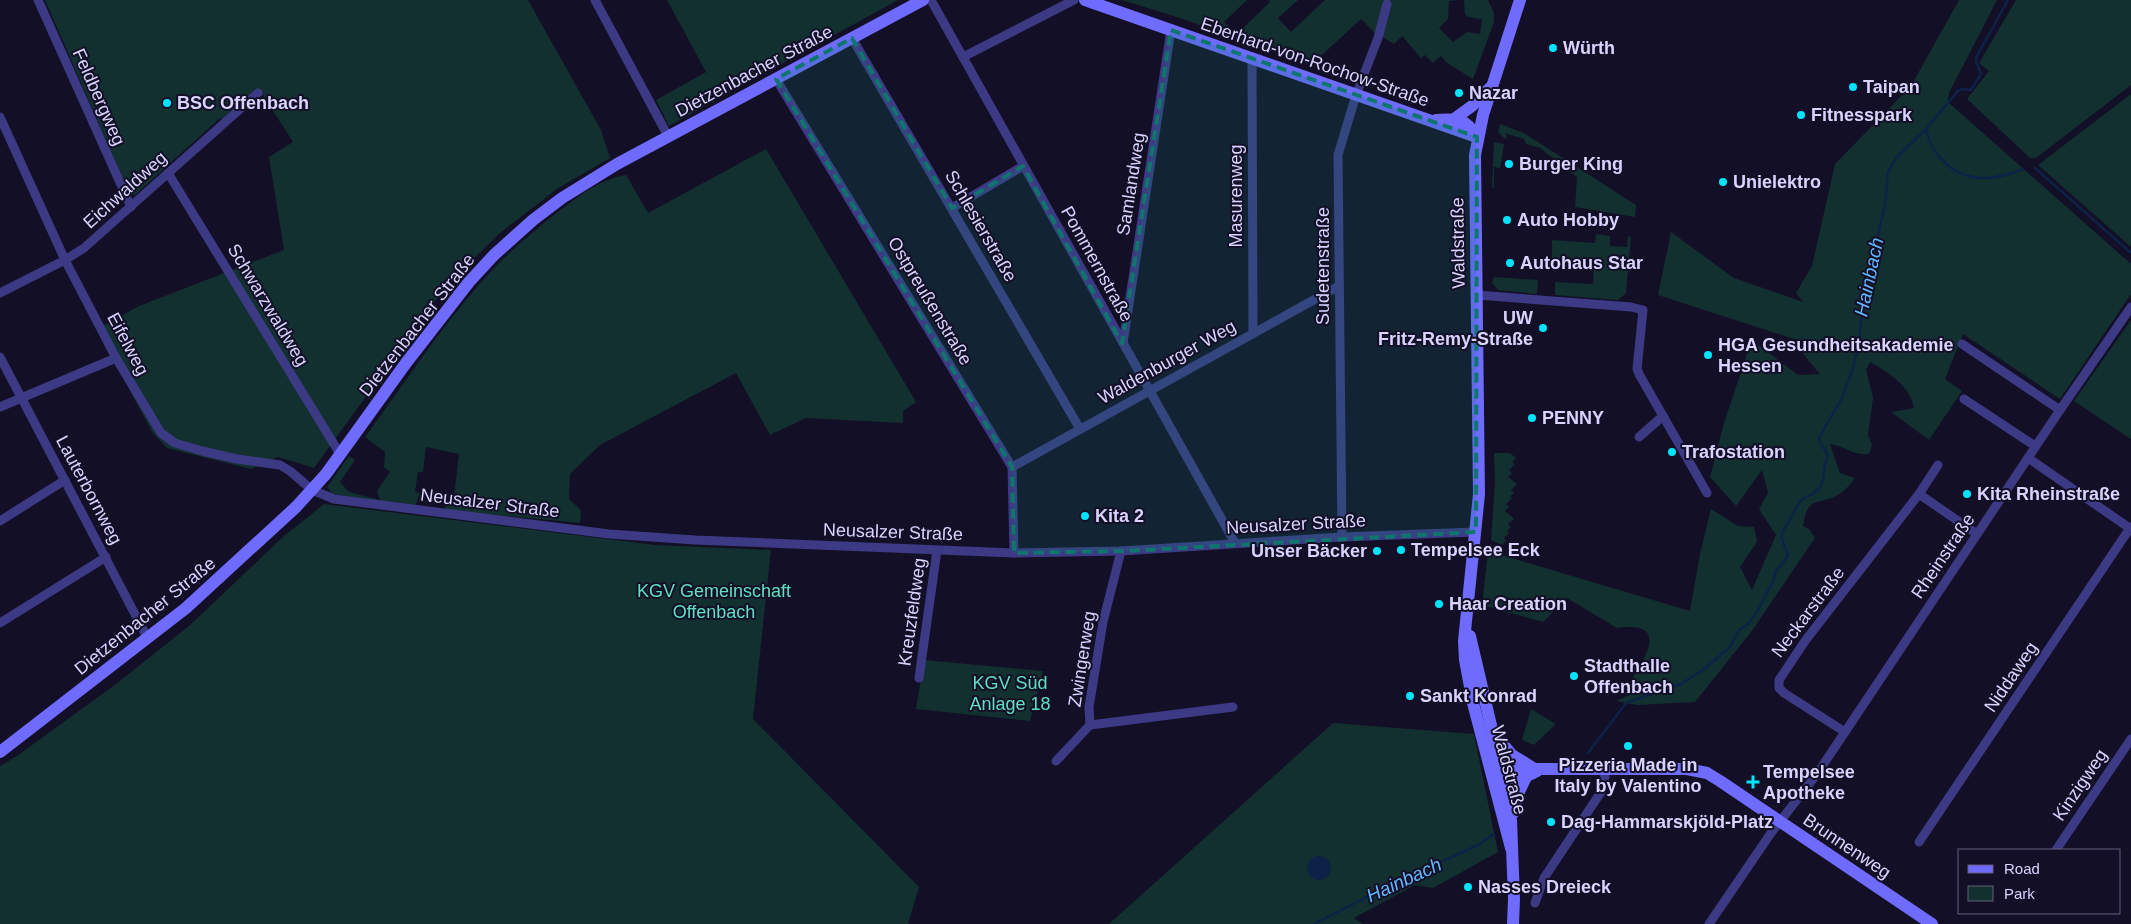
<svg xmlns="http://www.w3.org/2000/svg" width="2131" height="924" font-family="Helvetica,sans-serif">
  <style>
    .green { fill: #12302f }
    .water { fill: #0c2248 }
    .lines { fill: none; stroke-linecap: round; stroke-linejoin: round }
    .stream { stroke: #0c2248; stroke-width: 2.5 }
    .street { stroke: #3d3a85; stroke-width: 9 }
    .secondary { stroke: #6f6bff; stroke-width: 12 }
    .marked { fill: #0f766e; fill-opacity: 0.2; stroke: #0f766e; stroke-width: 4; stroke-dasharray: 10 6; stroke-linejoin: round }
    .poi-dot { fill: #00e5ff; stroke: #130f26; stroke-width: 2 }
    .labels { text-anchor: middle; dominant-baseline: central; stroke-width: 4; stroke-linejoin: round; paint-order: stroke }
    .poi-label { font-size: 18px; font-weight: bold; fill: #d9d4ff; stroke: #130f26; text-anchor: start }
    .street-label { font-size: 18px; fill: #d9d4ff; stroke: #130f26 }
    .park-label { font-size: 18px; fill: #5fe0c0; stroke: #130f26 }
    .water-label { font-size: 19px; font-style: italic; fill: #62b6ff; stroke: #130f26 }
  </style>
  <rect width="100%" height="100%" fill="#130f26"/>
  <g class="green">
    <polygon points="45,0 528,0 601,130 610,158 557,189 500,233 469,263 442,292 314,468 278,457 251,469 167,448 152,432 97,329 139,306 284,250 269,157 293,142 259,89 224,121 220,118 135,195 130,195"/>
    <polygon points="667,0 898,0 669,126 656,100 706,72"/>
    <polygon points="1122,0 1247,0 1224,22 1236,35 1270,2 1269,0 1298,0 1278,18 1291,32 1325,0 1460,0 1449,1 1448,19 1439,28 1453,42 1467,32 1480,34 1482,19 1468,17 1465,14 1464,0 1488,0 1494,13 1494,22 1473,79 1447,63 1441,56 1433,63 1425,55 1421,58 1402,36 1394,44 1374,32 1361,19 1311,65 1183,19"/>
    <path d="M1959 0H1997L1949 93 1948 102 2131 264V294L2060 399 1963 334 1945 379 1962 391 1929 440 1891 412 1914 408C1911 387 1888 372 1870 362L1866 370 1873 398 1868 435 1872 445 1869 454C1851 455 1847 447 1830 444L1840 473 1855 478C1849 486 1843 493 1834 497 1813 505 1808 498 1803 526L1810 530 1815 538 1751 632 1695 702 1637 705 1616 701 1649 686H1643L1630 682C1646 658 1670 620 1617 628L1567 598 1543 622 1482 605 1488 551 1690 611 1700 554 1711 509 1738 526 1754 527 1757 542 1740 567 1752 590 1776 535 1759 509 1768 493 1762 470 1736 506 1710 477 1724 423 1750 345 1757 344 1798 375 1820 374 1799 349 1801 339H1794L1658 295 1671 232 1734 278 1803 302 1796 293 1812 266 1835 164 1911 86Z"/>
    <polygon points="2016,0 2131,0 2131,85 2036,158 2030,158 1967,99 1989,71 1979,63"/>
    <polygon points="2131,94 2131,247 2038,165"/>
    <polygon points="1500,124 1524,133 1636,205 1635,217 1575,207 1577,177 1540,148 1526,144 1524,139 1505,133 1508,139 1504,138 1498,132"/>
    <polygon points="1494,142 1504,144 1500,168 1494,167 1494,188 1492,188"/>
    <path d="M766 149 916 402 903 411V423L806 418 770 435 736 373 600 445 570 474 569 499 581 510 580 523 444 510 449 498 454 497 459 454 426 447 423 472H418L415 492 420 493 415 506 332 494 327 487 349 456 355 460 340 482 349 492 380 500 377 491 390 472 384 467 385 452 365 437C404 384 440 328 484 279 505 255 529 235 554 215 575 199 599 179 626 175L648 213Z"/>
    <polygon points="1596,234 1610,236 1610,246 1627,247 1628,236 1631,237 1626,293 1618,300 1555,295 1555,282 1593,284 1594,267 1552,262 1552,240 1595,243"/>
    <polygon points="1494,277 1538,280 1537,294 1498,290 1492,283"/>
    <polygon points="2131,320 2131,439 2074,401"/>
    <polygon points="1494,453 1510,453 1516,458 1512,462 1515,464 1509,470 1512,473 1508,477 1517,484 1511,490 1514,493 1510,496 1512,498 1506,504 1509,507 1505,511 1514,519 1508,524 1511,527 1507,531 1509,533 1504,538 1506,541 1502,545 1491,540 1495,483"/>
    <polygon points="324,504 655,545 771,550 753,719 919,887 908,924 0,924 0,766 17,756 116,684 189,626 283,537"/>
    <polygon points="924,660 1043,671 1030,721 916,709"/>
    <polygon points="1531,709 1556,724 1534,745 1522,740"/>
    <polygon points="1333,723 1474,734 1498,852 1433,888 1415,885 1354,918 1363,924 1109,924"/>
  </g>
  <circle class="water" cx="1319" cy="868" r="12"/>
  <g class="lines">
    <g class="stream">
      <path d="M1926 129C1928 136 1930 145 1935 151 1958 184 1990 183 2023 169"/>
      <polyline points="2035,168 2131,253"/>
      <polyline points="1588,753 1626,703 1681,684 1703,670 1730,647 1739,630 1747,625 1757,612 1774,580 1776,570 1780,567 1788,555 1782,539 1782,533 1798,505 1801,500 1814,493 1821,486 1824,477 1824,468 1828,455 1820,442 1819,438 1843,396 1854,365 1859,342 1863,299 1885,205 1888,172 1896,158 1926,129 1958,91 1962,89 1971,90 1981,74 1976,61 1977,56 2008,0"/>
      <polyline points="1314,924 1378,891 1409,881 1417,871 1450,858 1478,845 1494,834"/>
    </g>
    <g class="street">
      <polyline points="38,0 131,207"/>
      <polyline points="595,0 668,136"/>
      <polyline points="931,0 1235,543"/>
      <polyline points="852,38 1080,429"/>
      <polyline points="963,57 1074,0"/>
      <polyline points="1252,58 1253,333"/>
      <polyline points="776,79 1012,467 1014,553"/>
      <polyline points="0,117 65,260 116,358 161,433 175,443 202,451 237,459 280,465 290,471 312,490 334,499 609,534 695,540 1014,553 1121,551 1342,537 1476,532"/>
      <polyline points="168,173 340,454"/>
      <polyline points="952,208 1023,166"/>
      <polyline points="0,293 65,260 84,248 258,93"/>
      <polyline points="1477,295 1631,307 1643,310 1637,369 1639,374 1707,493"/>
      <polyline points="1123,343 1171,30"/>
      <polyline points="1962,344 2060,410"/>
      <polyline points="0,357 148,639"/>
      <polyline points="1964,399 2035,446"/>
      <polyline points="0,407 116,358"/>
      <polyline points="1639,437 1663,416"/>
      <polyline points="2028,458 2131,529"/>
      <polyline points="1012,467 1339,286"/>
      <polyline points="1919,494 1938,465"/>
      <polyline points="0,521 65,480"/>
      <polyline points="1342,537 1338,155 1356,95 1378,38 1387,4"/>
      <polyline points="0,623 106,557"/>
      <polyline points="919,678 937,550"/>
      <polyline points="1090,725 1233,707"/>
      <polyline points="1845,732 1784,693 1779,688 1779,680 1805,641 1919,494 1977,534"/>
      <polyline points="1056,761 1090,725 1089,707 1103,622 1121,551"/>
      <polyline points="1919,842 2130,528"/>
      <polyline points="2056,850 2131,739"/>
      <polyline points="1535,903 1544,878 1601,792 1605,777 1604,769"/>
      <polyline points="1709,924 1771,833 1817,774 2060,410 2131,307"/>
    </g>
    <g class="secondary">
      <polyline points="1085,0 1477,137"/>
      <polyline points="1454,119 1472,106 1491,87"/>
      <path d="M1436 120C1457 119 1465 117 1477 137"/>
      <polyline points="1470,636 1508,798 1511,820 1514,899 1513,924"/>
      <polyline points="1496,736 1512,755 1533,768"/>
      <polyline points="0,752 186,608 296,507 326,474 406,363 469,282 494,255 533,220 562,198 617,164 923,0"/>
      <path d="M1500 774C1514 783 1524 778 1537 771"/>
      <polyline points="1495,786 1504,776 1520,769 1687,769 1707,773 1720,781 1932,924"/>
      <polyline points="1513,813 1518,794 1526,777"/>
      <polyline points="1511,848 1473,703 1465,660 1464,641 1479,494 1475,155 1483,115 1520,0"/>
    </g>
  </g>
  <path class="marked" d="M1171 30 1477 137 1476 532 1126 551 1014 553 1012 467 776 79 852 38 952 208 1023 166 1122 343Z"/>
  <g class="poi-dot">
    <circle cx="1553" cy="48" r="5"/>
    <circle cx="1853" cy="87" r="5"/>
    <circle cx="1459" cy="93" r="5"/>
    <circle cx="167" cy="103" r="5"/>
    <circle cx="1801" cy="115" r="5"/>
    <circle cx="1509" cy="164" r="5"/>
    <circle cx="1723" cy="182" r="5"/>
    <circle cx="1507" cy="220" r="5"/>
    <circle cx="1510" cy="263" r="5"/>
    <circle cx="1543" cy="328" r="5"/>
    <circle cx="1708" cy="355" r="5"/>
    <circle cx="1532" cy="418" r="5"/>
    <circle cx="1672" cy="452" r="5"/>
    <circle cx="1967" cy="494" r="5"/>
    <circle cx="1085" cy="516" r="5"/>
    <circle cx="1401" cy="550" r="5"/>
    <circle cx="1377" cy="551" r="5"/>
    <circle cx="1439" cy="604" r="5"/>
    <circle cx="1574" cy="676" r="5"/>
    <circle cx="1410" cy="696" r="5"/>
    <circle cx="1628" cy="746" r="5"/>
    <path d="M1750.5 774.5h5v5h5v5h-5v5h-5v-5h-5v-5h5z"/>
    <circle cx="1551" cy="822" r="5"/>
    <circle cx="1468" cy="887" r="5"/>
  </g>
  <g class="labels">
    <g class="poi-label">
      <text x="1563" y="48">Würth</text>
      <text x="1863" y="87">Taipan</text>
      <text x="1469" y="93">Nazar</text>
      <text x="177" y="103">BSC Offenbach</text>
      <text x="1811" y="115">Fitnesspark</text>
      <text x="1519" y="164">Burger King</text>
      <text x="1733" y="182">Unielektro</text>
      <text x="1517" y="220">Auto Hobby</text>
      <text x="1520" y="263">Autohaus Star</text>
      <text x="1533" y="318" text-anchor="end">UW<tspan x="1533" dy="21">Fritz-Remy-Straße</tspan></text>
      <text x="1718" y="345">HGA Gesundheitsakademie<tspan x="1718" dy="21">Hessen</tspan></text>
      <text x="1542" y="418">PENNY</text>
      <text x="1682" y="452">Trafostation</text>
      <text x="1977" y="494">Kita Rheinstraße</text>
      <text x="1095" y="516">Kita 2</text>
      <text x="1411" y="550">Tempelsee Eck</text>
      <text x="1367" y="551" text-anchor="end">Unser Bäcker</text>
      <text x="1449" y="604">Haar Creation</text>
      <text x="1584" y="666">Stadthalle<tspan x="1584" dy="21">Offenbach</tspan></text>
      <text x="1420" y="696">Sankt Konrad</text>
      <text x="1628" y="765" text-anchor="middle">Pizzeria Made in<tspan x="1628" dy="21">Italy by Valentino</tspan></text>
      <text x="1763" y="772">Tempelsee<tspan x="1763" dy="21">Apotheke</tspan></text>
      <text x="1561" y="822">Dag-Hammarskjöld-Platz</text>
      <text x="1478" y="887">Nasses Dreieck</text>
    </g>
    <g class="street-label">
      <text transform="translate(1315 62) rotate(19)">Eberhard-von-Rochow-Straße</text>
      <text transform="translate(754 71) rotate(-28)">Dietzenbacher Straße</text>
      <text transform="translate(99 97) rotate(66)">Feldbergweg</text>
      <text transform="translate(1131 184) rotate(-81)">Samlandweg</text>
      <text transform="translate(125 190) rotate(-42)">Eichwaldweg</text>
      <text transform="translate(1236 196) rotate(-90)">Masurenweg</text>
      <text transform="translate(981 226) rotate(60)">Schlesierstraße</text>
      <text transform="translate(1458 243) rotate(-91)">Waldstraße</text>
      <text transform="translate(1097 264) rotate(61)">Pommernstraße</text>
      <text transform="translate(1323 266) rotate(-90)">Sudetenstraße</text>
      <text transform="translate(930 301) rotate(59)">Ostpreußenstraße</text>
      <text transform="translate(268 305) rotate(59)">Schwarzwaldweg</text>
      <text transform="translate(417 325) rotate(-52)">Dietzenbacher Straße</text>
      <text transform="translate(128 344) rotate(62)">Eifelweg</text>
      <text transform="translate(1167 362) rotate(-29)">Waldenburger Weg</text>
      <text transform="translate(89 490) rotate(62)">Lauterbornweg</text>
      <text transform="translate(490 503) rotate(7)">Neusalzer Straße</text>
      <text transform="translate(1296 524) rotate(-3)">Neusalzer Straße</text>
      <text transform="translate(893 532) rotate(2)">Neusalzer Straße</text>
      <text transform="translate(1943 556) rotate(-56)">Rheinstraße</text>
      <text transform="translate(912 612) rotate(-82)">Kreuzfeldweg</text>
      <text transform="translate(1808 612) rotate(-53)">Neckarstraße</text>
      <text transform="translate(145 616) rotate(-39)">Dietzenbacher Straße</text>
      <text transform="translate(1082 659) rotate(-81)">Zwingerweg</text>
      <text transform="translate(2011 677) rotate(-56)">Niddaweg</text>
      <text transform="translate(1509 770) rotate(75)">Waldstraße</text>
      <text transform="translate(2080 785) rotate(-56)">Kinzigweg</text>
      <text transform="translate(1847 846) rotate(34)">Brunnenweg</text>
    </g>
    <g class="park-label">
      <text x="714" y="591">KGV Gemeinschaft<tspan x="714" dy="21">Offenbach</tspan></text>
      <text x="1010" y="683">KGV Süd<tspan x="1010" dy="21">Anlage 18</tspan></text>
    </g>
    <g class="water-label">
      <text transform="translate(1869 277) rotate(-78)">Hainbach</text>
      <text transform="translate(1404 880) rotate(-25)">Hainbach</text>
    </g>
  </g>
  <rect x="1958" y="849" width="162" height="65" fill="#130f26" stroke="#625e7d"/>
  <rect x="1968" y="865" width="25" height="8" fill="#6f6bff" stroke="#625e7d"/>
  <text x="2004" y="874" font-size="15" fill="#d9d4ff">Road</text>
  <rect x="1968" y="886" width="25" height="15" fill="#12302f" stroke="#625e7d"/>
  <text x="2004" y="899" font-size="15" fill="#d9d4ff">Park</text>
</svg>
